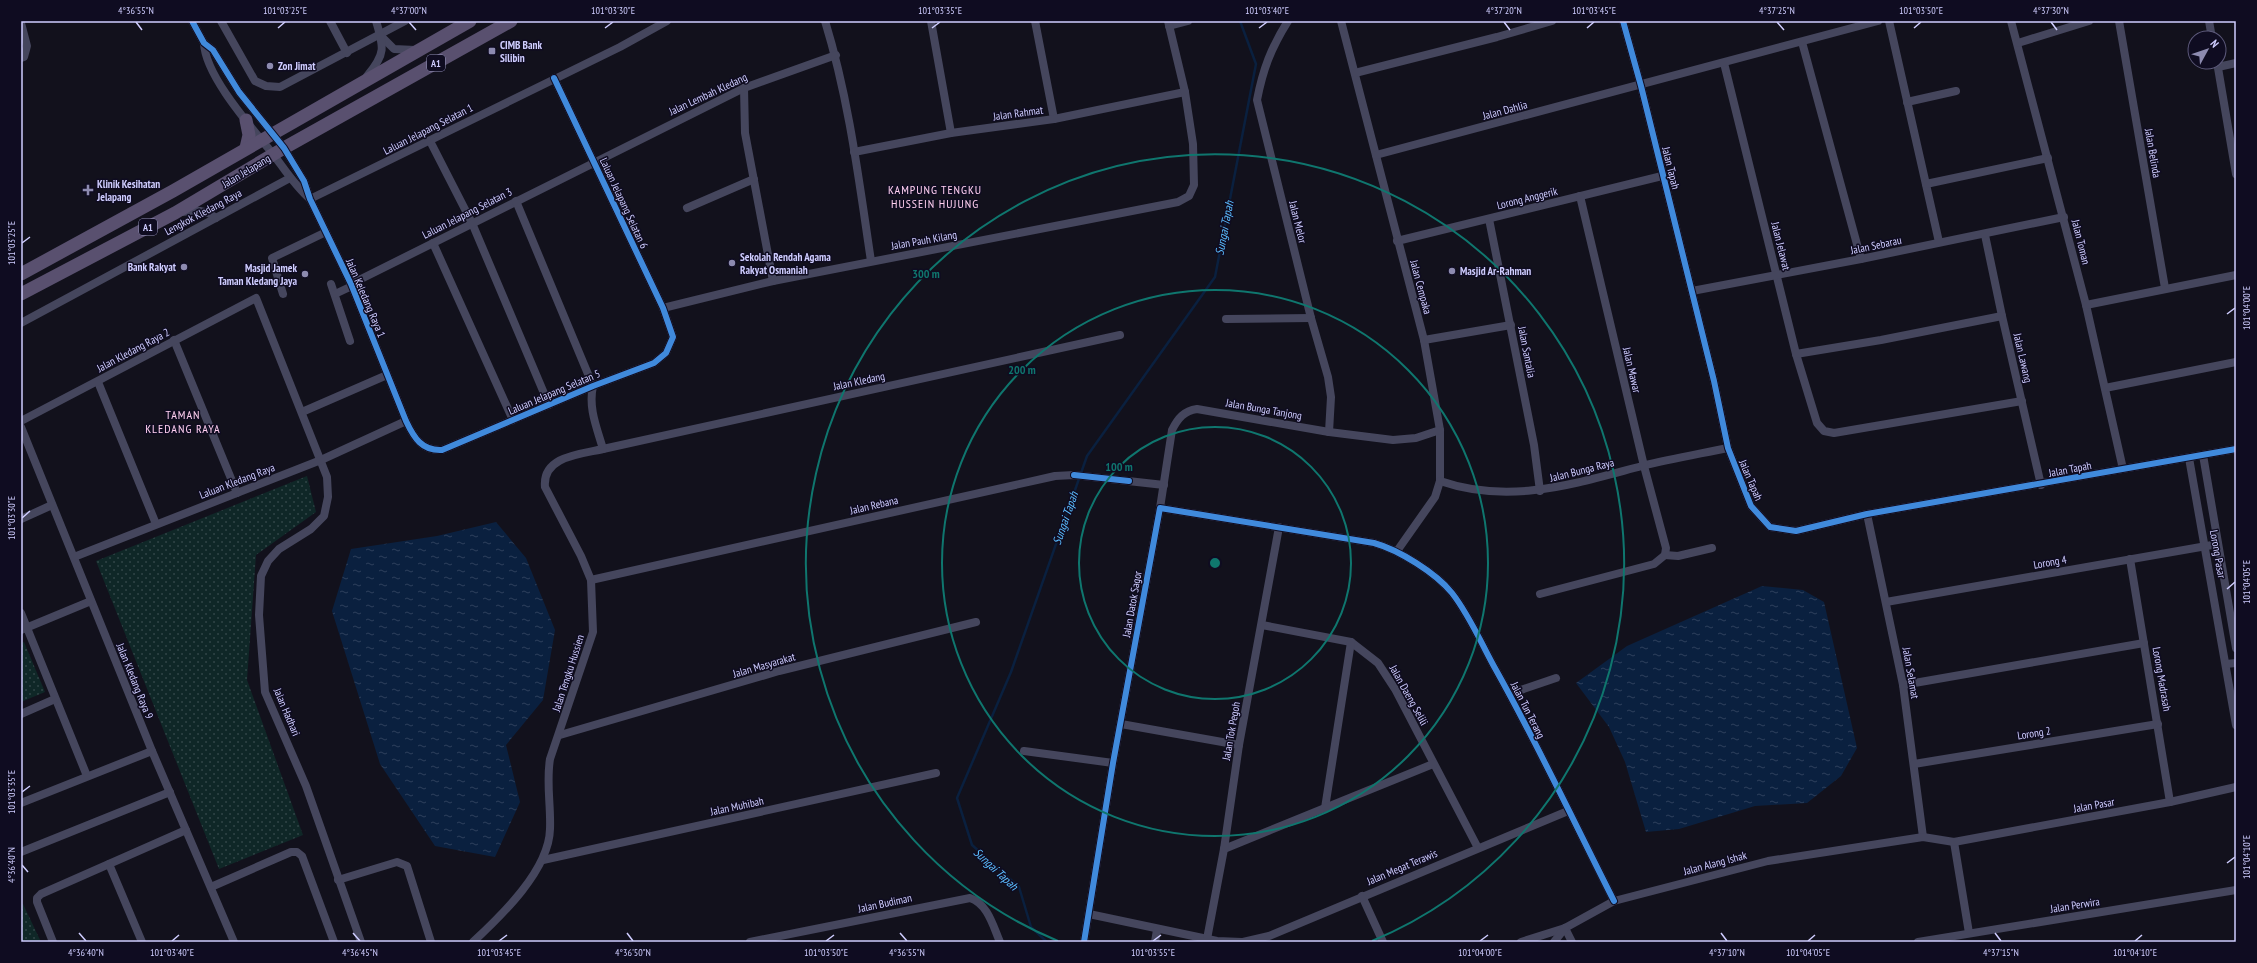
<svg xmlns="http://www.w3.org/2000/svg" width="2257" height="963" font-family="'PT Sans Narrow',sans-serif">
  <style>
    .park { fill: url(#park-dots) }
    .water { fill: url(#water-ripples) }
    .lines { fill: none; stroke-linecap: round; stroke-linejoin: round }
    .stream { stroke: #0a203f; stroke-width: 2.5 }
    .street { stroke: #45465d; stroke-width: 8 }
    .primary { stroke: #59506f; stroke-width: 13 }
    .cycleway-casing { stroke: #0f0c21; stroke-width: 8 }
    .cycleway { stroke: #408adc; stroke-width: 6 }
    .ticks { fill: none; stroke: #cfcdff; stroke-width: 1.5 }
    .ring { fill: none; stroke: #0f766e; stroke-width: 2 }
    .poi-dot { fill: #8d8bb0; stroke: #0f0c21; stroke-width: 1.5 }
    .labels { text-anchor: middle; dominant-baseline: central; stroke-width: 3; stroke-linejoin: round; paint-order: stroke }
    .shield { fill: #0f0c21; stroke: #9593bc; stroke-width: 1 }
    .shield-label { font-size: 10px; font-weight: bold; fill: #cfcdff }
    .poi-label { font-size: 11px; font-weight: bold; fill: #cfcdff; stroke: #0f0c21; text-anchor: start }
    .street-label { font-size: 11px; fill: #cfcdff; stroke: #0f0c21 }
    .neighbourhood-label { font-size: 12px; letter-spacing: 1px; fill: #ffcff0; stroke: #0f0c21 }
    .water-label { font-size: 12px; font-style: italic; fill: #5bbdff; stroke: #0f0c21 }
    .centre { fill: #0f766e; stroke: #0f0c21; stroke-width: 2 }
    .ring-label { font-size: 12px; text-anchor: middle; font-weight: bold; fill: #0f766e; stroke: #0f0c21; stroke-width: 3; stroke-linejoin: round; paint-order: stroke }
    .neatline { fill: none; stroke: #cfcdff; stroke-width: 1.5 }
    .ticks-label { font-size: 10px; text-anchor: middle; fill: #cfcdff }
  </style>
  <defs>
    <pattern id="park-dots" width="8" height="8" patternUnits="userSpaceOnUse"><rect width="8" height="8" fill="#0f2727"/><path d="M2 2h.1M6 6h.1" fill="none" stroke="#314547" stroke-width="1.8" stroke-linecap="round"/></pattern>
    <pattern id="water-ripples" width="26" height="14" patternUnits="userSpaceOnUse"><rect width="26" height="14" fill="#0a203f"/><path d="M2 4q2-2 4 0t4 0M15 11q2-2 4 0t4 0" fill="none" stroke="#2d3f5c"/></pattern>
  </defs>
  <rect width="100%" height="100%" fill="#12111c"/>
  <g class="park">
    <polygon points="307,476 316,512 256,555 247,680 303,835 219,869 96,561"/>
    <polygon points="24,642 45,692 21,702 21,643"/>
    <polygon points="23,904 41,942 21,942 21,905"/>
  </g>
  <g class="water">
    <polygon points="496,522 526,558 555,630 543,700 506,745 520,802 495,857 435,846 380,764 332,611 351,549 437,536"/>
    <polygon points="1762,586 1803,590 1824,602 1857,748 1841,776 1807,803 1755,806 1679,829 1646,832 1625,762 1609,727 1576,683 1627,646"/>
  </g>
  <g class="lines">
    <polyline class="stream" points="1047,942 1031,927 1019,887 972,845 957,798 1011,672 1087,456 1215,277 1256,64 1240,21"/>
    <g class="street">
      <path d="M192 21 204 43 213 50 239 92 284 148 304 181 310 199 351 284 406 421C414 438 422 451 442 450L593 386 654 363 666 353 673 337 663 308 554 78"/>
      <polyline points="221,21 255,81 266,86 280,87 405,21"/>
      <polyline points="330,21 347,53"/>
      <path d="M825 21C849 99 859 181 871 261"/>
      <polyline points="931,21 951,133"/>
      <polyline points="1035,21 1054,119"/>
      <path d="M1288 21C1271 48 1263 69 1257 100L1311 318 1328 377 1331 397 1329 432"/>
      <polyline points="1341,21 1424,340 1440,430 1440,481 1435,497 1397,551"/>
      <polyline points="1623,21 1641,86 1714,381 1728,448 1751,506 1770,527 1796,531 1867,514 2236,449"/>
      <polyline points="1889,21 1939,242"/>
      <polyline points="2011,21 2086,305 2123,469"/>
      <polyline points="2119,21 2165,288"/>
      <polyline points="2209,21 2212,38"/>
      <polyline points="21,23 27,46 24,57 21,58"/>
      <polyline points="1169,26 1188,21"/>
      <polyline points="382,37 394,49 415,50"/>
      <polyline points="1802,42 1861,259"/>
      <path d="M204 43C205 76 252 128 273 154 285 170 295 186 310 199"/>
      <polyline points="2018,43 2089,21"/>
      <polyline points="2217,62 2236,174"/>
      <polyline points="1724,63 1796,354 1817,423 1824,431 1834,433 2022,401"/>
      <polyline points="2218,67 2236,63"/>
      <polyline points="1355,73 1497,37 1552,21"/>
      <path d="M367 76C386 54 384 47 376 21"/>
      <polyline points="744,88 745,133 773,281"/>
      <polyline points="1907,102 1956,91"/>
      <polyline points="430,141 472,223 549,405"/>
      <polyline points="854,152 951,133 1054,119 1185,92"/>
      <polyline points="1376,155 1878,21"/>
      <polyline points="1926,184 2048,158"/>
      <polyline points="310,199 620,47 667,21"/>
      <polyline points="687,208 754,179"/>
      <path d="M182 212C196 210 205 209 216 218"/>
      <polyline points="1489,219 1534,445 1540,491"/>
      <polyline points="1985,235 2002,316 2041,485"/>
      <polyline points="1397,241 1662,176"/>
      <polyline points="433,243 513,420"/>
      <polyline points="331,284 350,341"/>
      <polyline points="351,284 744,88 836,55"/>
      <polyline points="1692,291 1861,259 2064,217"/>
      <polyline points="283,294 272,258 326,232"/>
      <polyline points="335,294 352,286"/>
      <polyline points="2086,305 2236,275"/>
      <polyline points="663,308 773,281 1178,202 1189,196 1194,185 1193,144 1185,92 1168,21"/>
      <polyline points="1226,319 1311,318"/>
      <polyline points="21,323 290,178"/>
      <polyline points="174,340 237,493"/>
      <polyline points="1424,340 1511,325"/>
      <polyline points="1796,354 1881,340 2002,316"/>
      <polyline points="98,382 156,524"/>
      <polyline points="2105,388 2236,362"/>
      <polyline points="302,412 387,375"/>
      <polyline points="21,421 256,298 327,477 328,497 324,516 311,529 279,549 268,561 261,576 259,615 265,692 306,786 361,942"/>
      <polyline points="21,427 152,751 234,942"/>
      <polyline points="603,449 1120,335"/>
      <polyline points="2203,455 2236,648"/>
      <polyline points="2189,458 2236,725"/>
      <path d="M1440 481C1510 505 1573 484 1642 466 1670 459 1699 454 1728 448"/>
      <path d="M1160 508 1172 430C1178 418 1184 411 1197 409L1329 432 1393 440 1416 438 1440 430"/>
      <polyline points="1867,514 1903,685 1923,837"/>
      <polyline points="21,519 52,505"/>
      <polyline points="1665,555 1678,556 1712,548"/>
      <polyline points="74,557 321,460 406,421"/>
      <polyline points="2130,559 2170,802"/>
      <polyline points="591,580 1055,476 1074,475 1164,485"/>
      <polyline points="1540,594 1654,564 1665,555 1666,548 1644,466 1580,196"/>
      <polyline points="1886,602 2218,544"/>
      <polyline points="21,613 87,776"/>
      <polyline points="1262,625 1351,642 1378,663 1395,689 1478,848"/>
      <polyline points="21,630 91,601"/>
      <polyline points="2226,664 2236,663"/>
      <polyline points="1903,685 2144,643"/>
      <polyline points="1509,694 1556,678"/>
      <polyline points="21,714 55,699"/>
      <polyline points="1121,724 1239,745"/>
      <polyline points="560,735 779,671 976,622"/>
      <polyline points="1024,751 1113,763"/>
      <polyline points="1914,764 2158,724"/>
      <polyline points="21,803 152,751"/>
      <polyline points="1325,808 1351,642"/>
      <polyline points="1954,842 1969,933"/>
      <polyline points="1224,849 1433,764"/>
      <polyline points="21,852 170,792"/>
      <polyline points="543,860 936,773"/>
      <polyline points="109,864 142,942"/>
      <polyline points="338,880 397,862 407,866 431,942"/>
      <polyline points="211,887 291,852 297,852 302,856 334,942"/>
      <polyline points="1362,896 1383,942"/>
      <polyline points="1089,914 1217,941 1242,942"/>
      <polyline points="1565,928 1572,942"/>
      <polyline points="1207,939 1224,849 1239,745 1279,527"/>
      <polyline points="53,942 37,902 37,898 41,894 186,830"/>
      <path d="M473 942C502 915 549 870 550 829 551 805 546 783 550 759L593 632 591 580 581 556 545 487C542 456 581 454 603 449 597 428 588 408 593 386L516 201"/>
      <path d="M750 942 970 898C988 904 993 926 1000 942"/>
      <path d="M1084 942 1113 763 1160 508 1374 543C1399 550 1436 573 1452 593 1470 616 1482 645 1496 670 1538 745 1575 824 1614 901"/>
      <polyline points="1155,942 1157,930"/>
      <polyline points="1243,942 1269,936 1568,811"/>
      <polyline points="1521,942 1565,928 1614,901 1768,861 1923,837 1954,842 2170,802 2236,787"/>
      <polyline points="1554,942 1565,928"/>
      <polyline points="1918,942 2236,890"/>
    </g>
    <g class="primary">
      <polyline points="246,120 249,135 246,148"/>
      <polyline points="21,274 173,191 470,21"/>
      <polyline points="21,294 175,213 284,148 511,21"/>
    </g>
    <g class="cycleway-casing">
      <g id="cycleway">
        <path d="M192 21 204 43 213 50 239 92 284 148 304 181 310 199 351 284 406 421C414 438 422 451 442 450L593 386 654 363 666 353 673 337 663 308 554 78"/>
        <polyline points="1623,21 1641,86 1714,381 1728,448 1751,506 1770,527 1796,531 1867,514 2236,449"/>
        <polyline points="1074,475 1129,481"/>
        <path d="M1084 942 1113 763 1160 508 1374 543C1399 550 1436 573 1452 593 1470 616 1482 645 1496 670 1538 745 1575 824 1614 901"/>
      </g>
    </g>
    <use href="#cycleway" class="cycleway"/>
  </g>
  <path class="ticks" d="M136 22 142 30M409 22 416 30M1504 22 1510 30M1777 22 1784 30M2051 22 2057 30M278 28 285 22M605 28 613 22M932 28 940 22M1259 28 1267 22M1587 28 1594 22M1914 28 1921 22M22 243 30 237M2227 314 2235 308M22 518 30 511M2227 589 2235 582M22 792 30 786M2227 863 2235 857M22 865 28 872M79 933 86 941M353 933 360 941M627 933 633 941M900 933 907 941M1721 933 1727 941M1995 933 2001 941M172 941 179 935M499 941 507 935M826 941 834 935M1153 941 1161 935M1480 941 1488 935M1808 941 1815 935M2135 941 2142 935"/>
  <g class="ring">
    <circle cx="1215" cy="563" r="136"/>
    <circle cx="1215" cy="563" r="273"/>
    <path d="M1058 941A409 409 0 1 1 1372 941"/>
  </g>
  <g class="poi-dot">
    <rect x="488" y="47" width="8" height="8" rx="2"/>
    <circle cx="270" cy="66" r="4"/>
    <path d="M86 184h4v4h4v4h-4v4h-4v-4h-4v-4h4z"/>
    <circle cx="732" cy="263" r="4"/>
    <circle cx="184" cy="267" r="4"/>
    <circle cx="1452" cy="271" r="4"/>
    <circle cx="305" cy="274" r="4"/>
  </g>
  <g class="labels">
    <g class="shield">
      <rect x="427" y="55" width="18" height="16" rx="3"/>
      <rect x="139" y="219" width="18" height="16" rx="3"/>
    </g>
    <g class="shield-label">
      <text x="436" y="63">A1</text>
      <text x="148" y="227">A1</text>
    </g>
    <g class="poi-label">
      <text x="500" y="45">CIMB Bank<tspan x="500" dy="13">Silibin</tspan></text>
      <text x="278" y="66">Zon Jimat</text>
      <text x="97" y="184">Klinik Kesihatan<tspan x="97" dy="13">Jelapang</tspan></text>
      <text x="740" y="257">Sekolah Rendah Agama<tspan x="740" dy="13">Rakyat Osmaniah</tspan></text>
      <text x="176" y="267" text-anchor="end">Bank Rakyat</text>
      <text x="297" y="268" text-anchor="end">Masjid Jamek<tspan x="297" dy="13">Taman Kledang Jaya</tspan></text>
      <text x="1460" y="271">Masjid Ar-Rahman</text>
    </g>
    <g class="street-label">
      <text transform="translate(708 94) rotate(-25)">Jalan Lembah Kledang</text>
      <text transform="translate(1505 110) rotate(-15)">Jalan Dahlia</text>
      <text transform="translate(1018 113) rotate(-8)">Jalan Rahmat</text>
      <text transform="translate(428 129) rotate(-27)">Laluan Jelapang Selatan 1</text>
      <text transform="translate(2153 153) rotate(80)">Jalan Belinda</text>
      <text transform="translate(1671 168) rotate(76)">Jalan Tapah</text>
      <text transform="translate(246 171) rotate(-31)">Jalan Jelapang</text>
      <text transform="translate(1527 198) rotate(-14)">Lorong Anggerik</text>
      <text transform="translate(624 203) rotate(65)">Laluan Jelapang Selatan 6</text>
      <text transform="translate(203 212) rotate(-28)">Lengkok Kledang Raya</text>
      <text transform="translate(467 213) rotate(-27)">Laluan Jelapang Selatan 3</text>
      <text transform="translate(1298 222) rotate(76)">Jalan Melor</text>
      <text transform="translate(924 240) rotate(-10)">Jalan Pauh Kilang</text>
      <text transform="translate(2081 242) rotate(76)">Jalan Toman</text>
      <text transform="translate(1876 245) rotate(-12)">Jalan Sebarau</text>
      <text transform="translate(1781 246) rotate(76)">Jalan Jelawat</text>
      <text transform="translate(1421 287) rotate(75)">Jalan Cempaka</text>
      <text transform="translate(366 298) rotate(67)">Jalan Keledang Raya 1</text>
      <text transform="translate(133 350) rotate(-28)">Jalan Kledang Raya 2</text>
      <text transform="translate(1527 352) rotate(79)">Jalan Santalia</text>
      <text transform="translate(2023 358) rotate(77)">Jalan Lawang</text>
      <text transform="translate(1632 370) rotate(77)">Jalan Mawar</text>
      <text transform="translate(859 381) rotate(-12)">Jalan Kledang</text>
      <text transform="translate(554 392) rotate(-23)">Laluan Jelapang Selatan 5</text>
      <text transform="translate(1264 409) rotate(10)">Jalan Bunga Tanjong</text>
      <text transform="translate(2070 469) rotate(-11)">Jalan Tapah</text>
      <text transform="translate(1582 470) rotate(-14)">Jalan Bunga Raya</text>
      <text transform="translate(1751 480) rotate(67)">Jalan Tapah</text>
      <text transform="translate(237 481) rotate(-21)">Laluan Kledang Raya</text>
      <text transform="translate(874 505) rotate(-13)">Jalan Rebana</text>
      <text transform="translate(2218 554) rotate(80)">Lorong Pasar</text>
      <text transform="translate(2050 562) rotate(-10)">Lorong 4</text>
      <text transform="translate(1132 604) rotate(-80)">Jalan Datok Sagor</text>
      <text transform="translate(764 665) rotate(-16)">Jalan Masyarakat</text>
      <text transform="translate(568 673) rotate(-72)">Jalan Tengku Hussien</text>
      <text transform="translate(1911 673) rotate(80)">Jalan Selamat</text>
      <text transform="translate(2162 679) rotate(80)">Lorong Madrasah</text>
      <text transform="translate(135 681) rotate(68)">Jalan Kledang Raya 9</text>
      <text transform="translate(1409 695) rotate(61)">Jalan Daeng Selili</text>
      <text transform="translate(1528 710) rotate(63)">Jalan Tun Terang</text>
      <text transform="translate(287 712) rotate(67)">Jalan Hadhari</text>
      <text transform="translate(1231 731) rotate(-80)">Jalan Tok Pegoh</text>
      <text transform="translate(2034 733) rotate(-9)">Lorong 2</text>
      <text transform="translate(2094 805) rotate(-10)">Jalan Pasar</text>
      <text transform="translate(737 806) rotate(-12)">Jalan Muhibah</text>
      <text transform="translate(1715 863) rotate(-15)">Jalan Alang Ishak</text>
      <text transform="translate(1402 867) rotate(-23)">Jalan Megat Terawis</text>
      <text transform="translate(885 903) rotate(-12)">Jalan Budiman</text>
      <text transform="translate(2075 905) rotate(-9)">Jalan Perwira</text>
    </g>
    <g class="neighbourhood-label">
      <text x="935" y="189">KAMPUNG TENGKU<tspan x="935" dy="14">HUSSEIN HUJUNG</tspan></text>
      <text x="183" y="414">TAMAN<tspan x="183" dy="14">KLEDANG RAYA</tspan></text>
    </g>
    <g class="water-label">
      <text transform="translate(1224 228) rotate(-79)">Sungai Tapah</text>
      <text transform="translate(1065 518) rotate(-71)">Sungai Tapah</text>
      <text transform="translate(996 869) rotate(43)">Sungai Tapah</text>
    </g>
  </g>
  <circle cx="1215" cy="563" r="6" class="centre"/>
  <g class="ring-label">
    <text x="926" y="278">300 m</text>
    <text x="1022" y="374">200 m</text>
    <text x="1119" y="471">100 m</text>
  </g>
  <rect width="2257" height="963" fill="none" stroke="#0f0c21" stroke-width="44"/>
  <g transform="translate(2207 50) rotate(50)"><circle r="19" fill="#0f0c21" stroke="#5c597a"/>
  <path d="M0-3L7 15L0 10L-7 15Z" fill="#8d8bb0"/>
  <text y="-6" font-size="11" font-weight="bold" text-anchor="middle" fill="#cfcdff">N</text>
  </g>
  <rect x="22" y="22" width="2213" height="919" class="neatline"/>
  <g class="ticks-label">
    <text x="136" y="14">4°36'55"N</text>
    <text x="285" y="14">101°03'25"E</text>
    <text x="409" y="14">4°37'00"N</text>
    <text x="613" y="14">101°03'30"E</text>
    <text x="940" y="14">101°03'35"E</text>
    <text x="1267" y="14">101°03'40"E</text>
    <text x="1504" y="14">4°37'20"N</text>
    <text x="1594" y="14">101°03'45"E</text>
    <text x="1777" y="14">4°37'25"N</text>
    <text x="1921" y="14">101°03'50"E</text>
    <text x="2051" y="14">4°37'30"N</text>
    <text transform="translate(11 243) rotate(-90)" y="4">101°03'25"E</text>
    <text transform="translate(2246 308) rotate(-90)" y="4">101°04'00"E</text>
    <text transform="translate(11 518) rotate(-90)" y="4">101°03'30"E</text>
    <text transform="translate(2246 582) rotate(-90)" y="4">101°04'05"E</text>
    <text transform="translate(11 792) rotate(-90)" y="4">101°03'35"E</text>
    <text transform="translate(2246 857) rotate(-90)" y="4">101°04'10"E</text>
    <text transform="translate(11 865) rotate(-90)" y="4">4°36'40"N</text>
    <text x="86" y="956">4°36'40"N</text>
    <text x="172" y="956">101°03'40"E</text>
    <text x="360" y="956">4°36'45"N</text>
    <text x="499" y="956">101°03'45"E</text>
    <text x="633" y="956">4°36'50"N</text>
    <text x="826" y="956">101°03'50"E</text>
    <text x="907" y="956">4°36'55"N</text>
    <text x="1153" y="956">101°03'55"E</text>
    <text x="1480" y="956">101°04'00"E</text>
    <text x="1727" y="956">4°37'10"N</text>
    <text x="1808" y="956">101°04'05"E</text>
    <text x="2001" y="956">4°37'15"N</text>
    <text x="2135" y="956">101°04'10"E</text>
  </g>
</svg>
